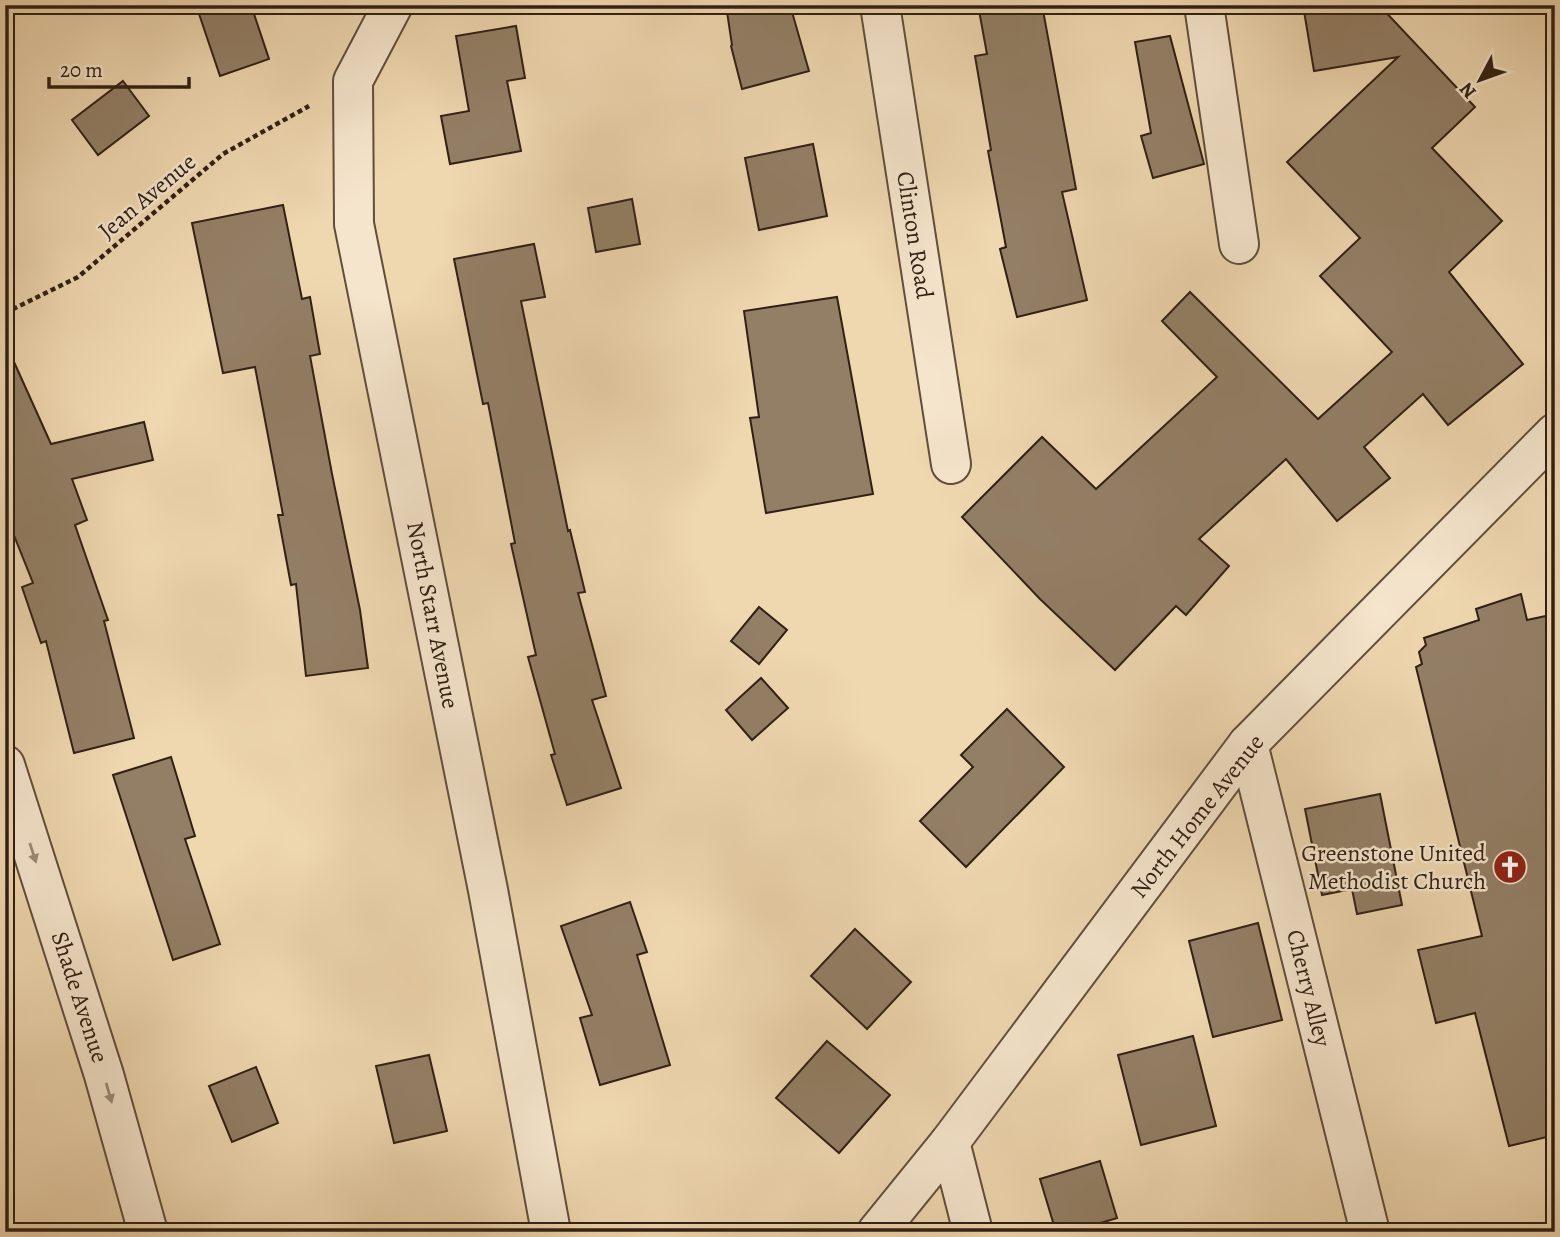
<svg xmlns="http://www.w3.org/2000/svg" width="1560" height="1237" font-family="Alegreya,serif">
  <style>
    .building { fill: #937f66; stroke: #302015; stroke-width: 2 }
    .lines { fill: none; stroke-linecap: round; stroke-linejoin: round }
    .minor-casing { stroke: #604e3c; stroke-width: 42 }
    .path { stroke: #302015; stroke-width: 4.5; stroke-dasharray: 5 3.5; stroke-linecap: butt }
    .minor { stroke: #f5e5cc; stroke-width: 38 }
    .oneway { fill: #9c8c7a }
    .labels { text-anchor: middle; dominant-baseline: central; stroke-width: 5; stroke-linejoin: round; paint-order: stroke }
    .street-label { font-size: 24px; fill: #302015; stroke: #f5e5cc }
    .poi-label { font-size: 24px; fill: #302015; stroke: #f5e5cc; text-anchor: end }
  </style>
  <rect width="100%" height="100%" fill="#efd7b0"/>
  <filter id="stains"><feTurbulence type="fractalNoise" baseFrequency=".00286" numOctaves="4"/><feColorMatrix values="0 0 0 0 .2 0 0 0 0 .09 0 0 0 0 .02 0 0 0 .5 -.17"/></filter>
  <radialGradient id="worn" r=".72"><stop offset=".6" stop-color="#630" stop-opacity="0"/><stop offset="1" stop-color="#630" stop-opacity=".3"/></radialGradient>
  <g class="building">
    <polygon points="196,5 251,5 269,59 220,76"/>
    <polygon points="726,5 790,5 809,71 742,89 731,46 732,45"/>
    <polygon points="978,5 1042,5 1076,189 1062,192 1087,300 1017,317 1000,249 1006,247 988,151 991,150 975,56 987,54"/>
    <polygon points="1303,5 1379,5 1475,107 1432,148 1502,221 1449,272 1523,364 1448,425 1423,394 1364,447 1390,478 1337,521 1286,459 1199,539 1229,566 1186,615 1176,606 1115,670 1040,599 962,517 1042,437 1096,489 1217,377 1162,321 1190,292 1318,419 1392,352 1320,276 1360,238 1287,162 1398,57 1314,71"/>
    <polygon points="516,26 525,78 507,81 521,151 450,164 441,116 469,111 456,36"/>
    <polygon points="1170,36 1204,164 1153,178 1141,136 1151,133 1135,42"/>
    <polygon points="123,81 149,116 98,155 72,120"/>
    <polygon points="813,144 827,216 759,230 745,158"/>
    <polygon points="632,199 640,244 596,252 588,208"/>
    <polygon points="283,205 302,299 310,297 320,354 310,356 332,474 360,610 368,668 306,676 296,584 291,585 278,515 283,515 255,367 223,373 192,223"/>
    <polygon points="534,244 545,297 521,301 568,531 570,530 585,592 578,593 606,696 592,700 621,788 567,805 551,755 555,754 528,657 536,655 511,544 515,543 488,403 483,404 454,259"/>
    <polygon points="837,297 873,494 766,513 750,418 759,417 744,311"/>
    <polygon points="5,342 51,444 144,422 153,460 72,479 87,520 75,525 108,620 104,621 134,738 74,753 46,641 41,643 22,587 33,583 5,513"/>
    <polygon points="1521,594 1527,620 1555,614 1555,1135 1509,1146 1475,1013 1436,1023 1418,950 1482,936 1416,667 1422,664 1419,652 1426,645 1424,638 1479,620 1476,609"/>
    <polygon points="759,607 787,630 759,664 731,641"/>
    <polygon points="761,678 788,708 752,740 726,710"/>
    <polygon points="1007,709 1064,767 966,867 920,821 973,767 961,755"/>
    <polygon points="171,757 195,836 185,839 220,944 173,960 113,775"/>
    <polygon points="1380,794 1402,905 1357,914 1352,889 1322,895 1305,809"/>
    <polygon points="630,902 647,952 637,955 670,1065 600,1085 580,1018 592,1015 561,926"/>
    <polygon points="1258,923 1282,1020 1213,1037 1189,941"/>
    <polygon points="855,929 911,982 867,1029 811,976"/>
    <polygon points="1193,1036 1216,1126 1141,1145 1118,1055"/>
    <polygon points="827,1041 890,1095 839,1153 776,1098"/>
    <polygon points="429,1055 447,1131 394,1143 376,1066"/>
    <polygon points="256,1067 278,1123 232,1142 209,1086"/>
    <polygon points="1100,1161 1117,1218 1071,1232 1056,1232 1040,1179"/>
  </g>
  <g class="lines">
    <g class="minor-casing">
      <g id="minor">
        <polyline points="393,5 353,81 354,224 488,890 551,1232"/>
        <polyline points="880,5 951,464"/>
        <polyline points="1204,5 1239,244"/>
        <polyline points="1248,744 1370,1232"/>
        <polyline points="5,765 104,1075 148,1232"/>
        <polyline points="950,1142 973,1232"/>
        <polyline points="877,1232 950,1142 1248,744 1555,433"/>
      </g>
    </g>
    <polyline class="path" points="5,313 78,277 223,154 309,106"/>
    <use href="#minor" class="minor"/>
  </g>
  <defs><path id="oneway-solid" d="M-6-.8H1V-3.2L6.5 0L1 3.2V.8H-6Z" transform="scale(1.75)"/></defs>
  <g class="oneway">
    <use href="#oneway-solid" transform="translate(33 853) rotate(72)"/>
    <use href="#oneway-solid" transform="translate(109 1093) rotate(74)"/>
  </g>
  <defs>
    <g id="church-disc" transform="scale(1.75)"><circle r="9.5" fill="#8f2418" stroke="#f5e5cc"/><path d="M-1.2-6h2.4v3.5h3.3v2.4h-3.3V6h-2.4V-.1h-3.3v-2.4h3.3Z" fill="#fff"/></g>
  </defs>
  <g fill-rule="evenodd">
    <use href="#church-disc" x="1510" y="867"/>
  </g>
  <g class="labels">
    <g class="street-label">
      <text transform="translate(147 196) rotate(-40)">Jean Avenue</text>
      <text transform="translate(915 235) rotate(81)">Clinton Road</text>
      <text transform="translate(433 615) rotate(79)">North Starr Avenue</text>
      <text transform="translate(1197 816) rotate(-52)">North Home Avenue</text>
      <text transform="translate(1309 988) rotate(76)">Cherry Alley</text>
      <text transform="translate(80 997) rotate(72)">Shade Avenue</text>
    </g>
    <g class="poi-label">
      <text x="1486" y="853">Greenstone United<tspan x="1486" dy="28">Methodist Church</tspan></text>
    </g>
  </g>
  <rect width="1560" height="1237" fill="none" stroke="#efd7b0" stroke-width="28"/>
  <rect x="7" y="7" width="1546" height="1223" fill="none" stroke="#302015" stroke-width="3.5"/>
  <rect x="14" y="14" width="1532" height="1209" fill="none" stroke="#302015" stroke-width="2"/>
  <g transform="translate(1480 80) rotate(229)" stroke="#f5e5cc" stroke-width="5" paint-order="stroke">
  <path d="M0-5L12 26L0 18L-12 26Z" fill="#302015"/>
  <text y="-10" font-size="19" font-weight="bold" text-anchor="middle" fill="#302015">N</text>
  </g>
  <path d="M49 77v10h140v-10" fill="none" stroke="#302015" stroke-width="3.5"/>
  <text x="60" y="77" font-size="21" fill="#302015" stroke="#f5e5cc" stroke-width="5" paint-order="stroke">20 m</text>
  <rect width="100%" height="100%" filter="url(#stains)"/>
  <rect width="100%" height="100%" fill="url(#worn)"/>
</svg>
